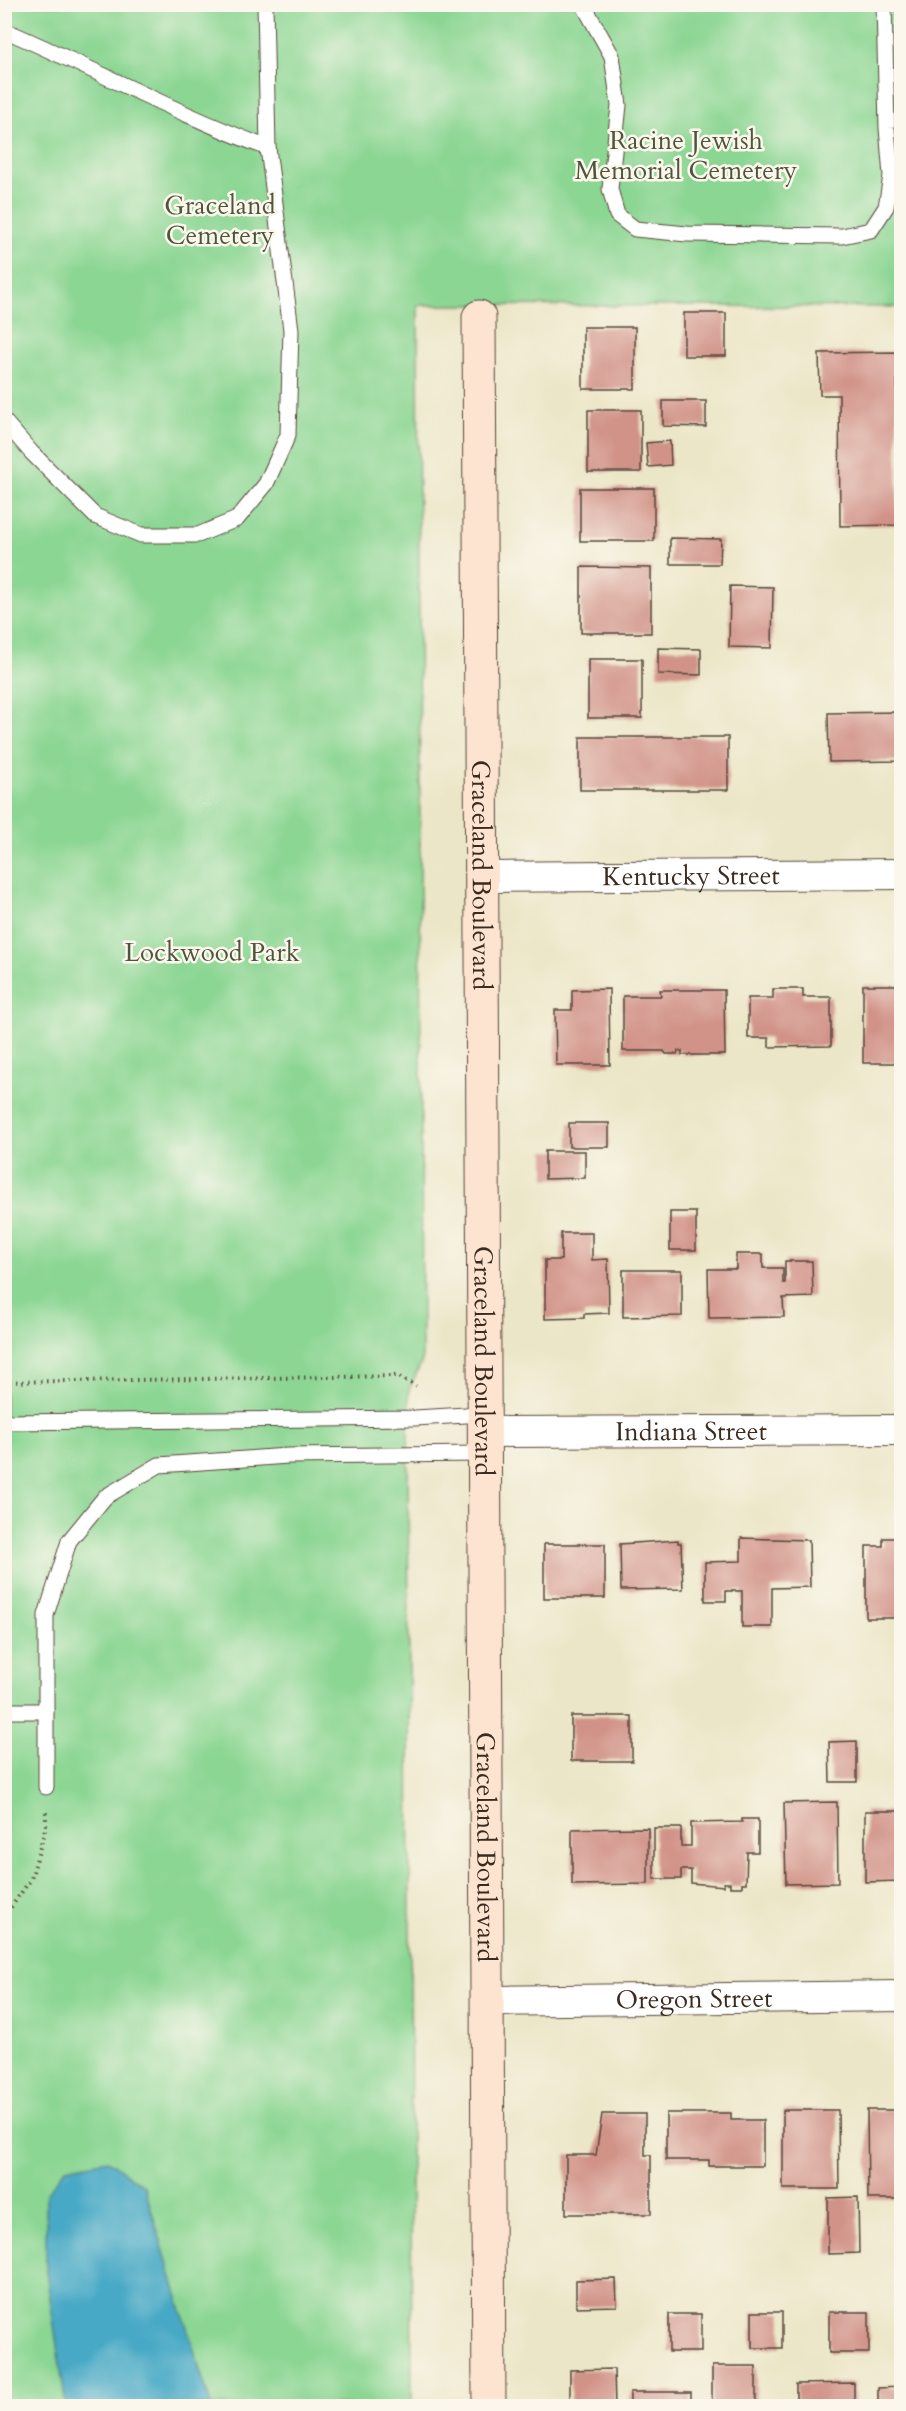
<svg xmlns="http://www.w3.org/2000/svg" width="906" height="2411" font-family="Cardo,serif">
  <style>
    .green { fill: #8bd693; stroke: #638058; stroke-width: 1.5 }
    .water { fill: #47a9c6; stroke: #416a72; stroke-width: 1.5 }
    .building { fill: #d19388 }
    .lines { fill: none; stroke-linecap: round; stroke-linejoin: round }
    .lane-casing { stroke: #564638; stroke-width: 17 }
    .street-casing { stroke: #564638; stroke-width: 32 }
    .secondary-casing { stroke: #564638; stroke-width: 35 }
    .path { stroke: #564638; stroke-width: 4; stroke-dasharray: 1.5 4.5; stroke-linecap: butt }
    .lane { stroke: #fff; stroke-width: 15 }
    .street { stroke: #fff; stroke-width: 30 }
    .secondary { stroke: #fde4d1; stroke-width: 33 }
    .labels { text-anchor: middle; dominant-baseline: central; stroke-width: 5; stroke-linejoin: round; paint-order: stroke }
    .park-label { font-size: 26px; fill: #4f553b; stroke: #fbf7ec }
    .street-label { font-size: 26px; fill: #3b2a1e; stroke: #fbf7ec }
  </style>
  <rect width="100%" height="100%" fill="#fbf7ec"/>
  <filter id="ink" filterUnits="userSpaceOnUse"><feTurbulence type="fractalNoise" baseFrequency=".0167" numOctaves="2"/><feDisplacementMap in="SourceGraphic" scale="12" xChannelSelector="R" yChannelSelector="G"/><feConvolveMatrix kernelMatrix="1 2 1 2 8 2 1 2 1" color-interpolation-filters="sRGB"/></filter>
  <filter id="wash" filterUnits="userSpaceOnUse"><feTurbulence type="fractalNoise" baseFrequency=".008" numOctaves="4" result="noise"/><feDisplacementMap in="SourceGraphic" scale="24" xChannelSelector="R" yChannelSelector="G"/><feGaussianBlur stdDeviation="1.35" result="paint"/><feColorMatrix in="noise" values="0 0 0 0 0 0 0 0 0 0 0 0 0 0 0 0 0 1.4 0 .05"/><feComposite in="paint" operator="in"/></filter>
  <g filter="url(#wash)">
    <rect width="100%" height="100%" fill="#ece6c8"/>
    <polygon class="green" points="5,5 901,5 901,307 418,305 422,1361 409,1390 408,1439 412,2406 5,2406"/>
    <polygon class="water" points="108,2160 144,2186 211,2406 66,2406 46,2272 46,2194 66,2168"/>
    <g id="blocks">
      <g class="building">
        <rect x="684" y="313" width="42" height="43"/>
        <rect x="583" y="327" width="52" height="62"/>
        <polygon points="897,352 898,525 840,526 839,395 820,395 819,353"/>
        <polygon points="663,401 706,401 706,427 663,426"/>
        <rect x="588" y="410" width="53" height="62"/>
        <polygon points="670,441 671,465 648,467 646,443"/>
        <rect x="580" y="488" width="74" height="53"/>
        <polygon points="670,538 721,539 720,564 670,564"/>
        <polygon points="581,567 651,568 651,633 581,633"/>
        <polygon points="730,586 773,587 772,648 729,647"/>
        <polygon points="658,648 701,649 701,675 658,674"/>
        <rect x="588" y="659" width="54" height="59"/>
        <polygon points="902,712 902,761 829,762 828,713"/>
        <rect x="580" y="737" width="148" height="53"/>
        <rect x="863" y="985" width="39" height="78"/>
        <polygon points="609,989 610,1065 556,1065 555,1010 572,1010 572,990"/>
        <polygon points="773,989 803,989 803,997 831,997 831,1046 769,1047 769,1038 748,1038 748,998 773,998"/>
        <polygon points="660,990 724,990 725,1055 682,1055 682,1051 678,1051 677,1054 666,1054 664,1051 623,1051 623,996 661,996"/>
        <polygon points="898,1084 902,1084 902,1121 899,1121"/>
        <rect x="569" y="1123" width="40" height="24"/>
        <polygon points="545,1151 585,1151 585,1178 545,1179"/>
        <rect x="670" y="1212" width="26" height="38"/>
        <polygon points="561,1233 592,1233 592,1260 608,1259 609,1313 584,1314 584,1318 545,1319 545,1260 561,1260"/>
        <polygon points="736,1254 763,1254 763,1268 783,1268 783,1283 785,1283 785,1261 812,1261 813,1297 783,1298 784,1317 709,1318 708,1269 736,1269"/>
        <polygon points="623,1270 682,1270 682,1316 623,1317"/>
        <polygon points="741,1538 809,1540 810,1587 772,1588 772,1627 742,1627 742,1591 726,1591 726,1601 705,1601 705,1562 741,1561"/>
        <polygon points="883,1538 900,1538 902,1618 866,1618 866,1546 883,1546"/>
        <polygon points="678,1540 678,1543 681,1543 683,1589 621,1590 620,1544"/>
        <rect x="544" y="1544" width="61" height="54"/>
        <rect x="571" y="1716" width="61" height="45"/>
        <polygon points="857,1741 857,1782 830,1782 829,1742"/>
        <polygon points="837,1802 838,1883 786,1884 784,1803"/>
        <polygon points="865,1811 902,1811 902,1881 865,1882"/>
        <polygon points="742,1819 758,1819 758,1852 747,1852 746,1883 742,1883 742,1887 730,1887 730,1883 724,1883 724,1886 691,1883 691,1870 681,1870 681,1879 654,1879 654,1828 681,1828 681,1846 691,1846 691,1823 742,1822"/>
        <polygon points="648,1828 648,1884 572,1885 572,1829"/>
        <polygon points="783,2110 838,2110 839,2189 783,2189"/>
        <polygon points="867,2110 902,2110 902,2199 868,2199"/>
        <polygon points="666,2113 731,2113 731,2120 763,2120 763,2166 709,2166 709,2160 666,2160"/>
        <polygon points="602,2114 645,2114 645,2155 651,2155 651,2214 566,2214 566,2155 596,2155"/>
        <polygon points="858,2197 859,2253 828,2254 828,2198"/>
        <polygon points="616,2279 617,2306 576,2307 576,2280"/>
        <rect x="752" y="2312" width="30" height="36"/>
        <rect x="829" y="2312" width="40" height="41"/>
        <rect x="669" y="2314" width="32" height="38"/>
        <rect x="712" y="2366" width="44" height="40"/>
        <polygon points="614,2369 615,2406 570,2406 570,2370"/>
        <polygon points="854,2383 854,2406 796,2406 796,2384"/>
        <polygon points="902,2387 902,2406 878,2406 878,2388"/>
        <rect x="630" y="2392" width="61" height="14"/>
      </g>
    </g>
  </g>
  <g filter="url(#ink)">
    <use href="#blocks" fill-opacity="0" stroke="#564638" stroke-width="1.5"/>
    <g class="lines">
      <g class="lane-casing">
        <g id="lane">
          <polyline points="583,4 612,56 619,105 610,189 617,215 635,229 687,234 842,236 871,230 886,207 891,176 887,128 884,4"/>
          <path d="M4 30C93 68 177 114 268 148"/>
          <polyline points="4,421 31,452 95,516 141,535 198,535 237,519 266,484 288,435 291,330 268,148 265,4"/>
          <polyline points="4,1422 415,1418 483,1414"/>
          <polyline points="4,1711 46,1711 46,1615 69,1541 105,1497 159,1465 288,1456 483,1454"/>
          <polyline points="46,1711 46,1787"/>
        </g>
      </g>
      <g class="street-casing">
        <g id="street">
          <path id="s1" d="M481 877 902 874"/>
          <path id="s2" d="M483 1432 902 1430"/>
          <path id="s3" d="M487 2001 902 1996"/>
        </g>
      </g>
      <g class="secondary-casing">
        <g id="secondary">
          <path id="s4" d="M479 317 489 2406"/>
        </g>
      </g>
      <g class="path">
        <polyline points="4,1382 397,1376 416,1386"/>
        <polyline points="4,1917 31,1879 46,1826 46,1812"/>
      </g>
      <use href="#lane" class="lane"/>
      <use href="#street" class="street"/>
      <use href="#secondary" class="secondary"/>
    </g>
  </g>
  <g class="labels">
    <g class="park-label">
      <text x="686" y="140">Racine Jewish<tspan x="686" dy="30">Memorial Cemetery</tspan></text>
      <text x="220" y="205">Graceland<tspan x="220" dy="30">Cemetery</tspan></text>
      <text x="212" y="952">Lockwood Park</text>
    </g>
    <g class="street-label">
      <text stroke="none"><textPath href="#s4" startOffset="558">Graceland Boulevard</textPath></text>
      <text stroke="none"><textPath href="#s1" startOffset="210">Kentucky Street</textPath></text>
      <text stroke="none"><textPath href="#s4" startOffset="1044">Graceland Boulevard</textPath></text>
      <text stroke="none"><textPath href="#s2" startOffset="208">Indiana Street</textPath></text>
      <text stroke="none"><textPath href="#s4" startOffset="1530">Graceland Boulevard</textPath></text>
      <text stroke="none"><textPath href="#s3" startOffset="207">Oregon Street</textPath></text>
    </g>
  </g>
  <rect width="906" height="2411" fill="none" stroke="#fbf7ec" stroke-width="24"/>
</svg>
